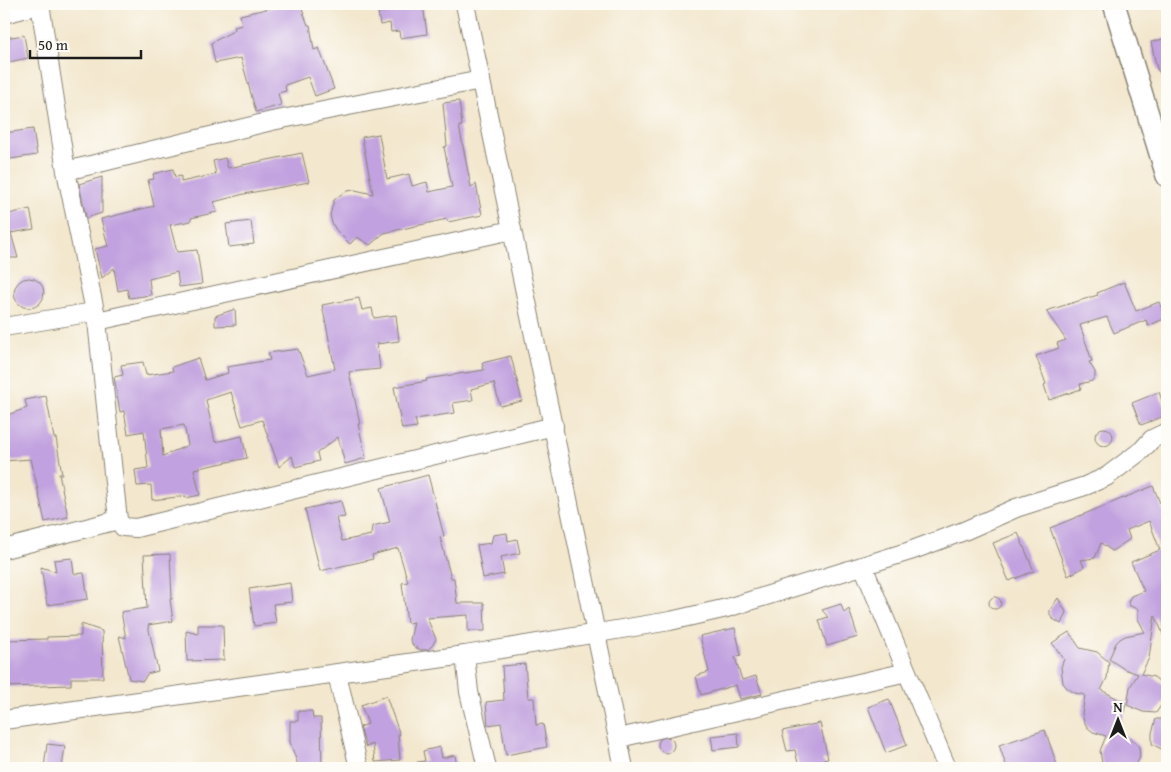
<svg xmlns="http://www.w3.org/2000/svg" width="1171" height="772" font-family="'Gentium Book Plus',serif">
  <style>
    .building { fill: #c1a1df; fill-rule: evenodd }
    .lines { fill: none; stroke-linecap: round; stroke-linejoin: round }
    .minor-casing { stroke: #888274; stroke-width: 20 }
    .tertiary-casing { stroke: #888274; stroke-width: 24 }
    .minor { stroke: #fff; stroke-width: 18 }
    .tertiary { stroke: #fff; stroke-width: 21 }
  </style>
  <rect width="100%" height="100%" fill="#fdfcf7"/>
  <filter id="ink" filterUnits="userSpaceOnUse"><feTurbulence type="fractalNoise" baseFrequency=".02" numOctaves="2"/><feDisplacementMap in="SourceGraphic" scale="10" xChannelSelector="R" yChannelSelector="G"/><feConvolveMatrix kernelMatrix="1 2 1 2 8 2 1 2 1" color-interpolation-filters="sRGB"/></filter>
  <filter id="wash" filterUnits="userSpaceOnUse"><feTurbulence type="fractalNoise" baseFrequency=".0096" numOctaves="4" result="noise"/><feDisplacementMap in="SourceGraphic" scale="20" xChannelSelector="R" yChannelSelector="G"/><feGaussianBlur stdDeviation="1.12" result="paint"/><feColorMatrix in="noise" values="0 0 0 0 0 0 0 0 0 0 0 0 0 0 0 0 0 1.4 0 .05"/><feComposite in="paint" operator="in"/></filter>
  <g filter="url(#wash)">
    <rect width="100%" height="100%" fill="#f3e7cd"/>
    <g id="blocks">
      <g class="building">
        <polygon points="278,4 300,4 308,25 310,25 314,50 319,48 334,89 315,96 308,77 285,85 286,91 278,93 281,105 256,112 241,58 215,63 211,43 235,30 234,27 242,25 240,15 279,6"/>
        <polygon points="396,4 423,4 427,34 400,38 399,31 391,32 390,23 380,25 378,12 385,12 384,5"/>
        <polygon points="24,35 28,58 9,62 5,38"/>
        <polygon points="1167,38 1167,83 1157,69 1151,42"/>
        <polygon points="459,101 462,126 459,126 471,187 476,184 482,215 448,222 447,219 384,233 370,245 357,237 350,244 336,230 332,223 330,215 334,200 340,195 347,191 355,190 373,194 362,137 379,134 387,179 409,174 412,186 427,182 429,192 452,187 444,147 447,146 443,103"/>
        <polygon points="33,129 37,155 4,160 4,133"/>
        <polygon points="302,153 309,182 244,194 214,202 217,212 191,218 191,221 170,225 177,252 197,250 202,284 179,287 177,272 149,279 151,295 129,298 127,289 118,291 114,268 102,278 95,249 108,246 101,219 154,206 148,180 154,179 153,174 173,169 175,177 181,176 181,182 216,174 213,161 225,158 228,168"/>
        <polygon points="102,177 102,213 86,218 79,184"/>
        <polygon points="30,209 34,229 11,233 18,258 4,258 4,215"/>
        <polygon points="251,221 254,244 229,247 226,224"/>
        <circle cx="29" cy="293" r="15"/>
        <polygon points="1124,282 1136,311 1159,302 1166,318 1148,326 1146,320 1114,333 1107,317 1080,325 1092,361 1089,362 1095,372 1095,377 1092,381 1080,384 1081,389 1049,400 1044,385 1046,384 1036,356 1059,348 1057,343 1066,340 1046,311 1098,295 1097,293"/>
        <path d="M359 298 362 310 372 308 374 318 396 315 399 341 377 344 380 369 349 372 360 424H358L366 458 345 464 338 437 317 453 319 461 295 467 292 456 279 467 262 420 242 426 231 392 206 400 215 442 242 436 247 458 194 469 200 495 186 498V496L152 500 151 485 137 486 135 470 148 468 144 431 128 434 124 411 120 412 114 377 123 375 121 365 143 362 146 375 173 371 172 367 198 358 205 380 228 373 227 367 270 360 268 353 298 349 308 375 335 369 322 305ZM184 425 188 445 163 456 161 429Z"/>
        <polygon points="235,309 236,325 215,326 215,316"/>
        <polygon points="511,356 522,401 500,406 494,383 471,389 473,400 453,403 455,413 415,419 417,427 402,429 394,387 427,381 426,379 484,370 482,363"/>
        <polygon points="1159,392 1167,415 1141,425 1132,403"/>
        <polygon points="46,396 54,438 56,438 62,474 59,474 68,517 45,522 31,459 4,461 4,416 27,408 25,400"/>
        <circle cx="1104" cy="437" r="9"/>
        <polygon points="428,475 444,536 440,537 451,578 454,578 457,603 484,603 485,631 468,631 468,615 427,618 436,639 432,646 427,650 421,650 414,647 410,640 414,622 407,623 402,583 408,582 398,548 372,555 373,559 320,571 305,509 341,501 345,517 336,518 342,541 371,535 372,526 390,522 381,488"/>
        <polygon points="1153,486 1167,520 1167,644 1155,615 1149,658 1141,674 1154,677 1165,686 1164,701 1156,713 1143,712 1127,705 1130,687 1138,674 1124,669 1109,659 1116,643 1120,639 1125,636 1145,632 1138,619 1138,609 1130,606 1128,602 1131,596 1144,591 1131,562 1160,550 1149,521 1127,530 1130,539 1112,551 1101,543 1095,558 1081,560 1084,567 1068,576 1050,528"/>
        <polygon points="507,533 508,541 517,539 520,553 501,557 504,574 483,578 477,545 491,543 493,535"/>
        <polygon points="1018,533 1034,571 1009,581 993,543"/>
        <polygon points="170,554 172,599 170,599 173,621 148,625 158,671 147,674 143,681 129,679 119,636 126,638 121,612 147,608 144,555"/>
        <polygon points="72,558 74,574 84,573 88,599 47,605 41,567 56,572 54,560"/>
        <polygon points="290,583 292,602 273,604 276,623 254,626 249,589"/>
        <circle cx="995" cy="603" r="6"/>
        <polygon points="1058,598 1066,612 1061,624 1053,619 1050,615 1050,610"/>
        <polygon points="841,604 844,613 849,609 858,637 827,646 819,620 828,617 822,610"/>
        <polygon points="81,624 102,631 103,678 71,678 71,685 6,687 5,640 47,639 47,637 81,636"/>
        <polygon points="198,625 223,625 224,660 187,661 186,631 198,634"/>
        <polygon points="735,628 741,655 735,657 742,680 756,676 762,694 740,699 736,685 701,695 696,676 709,672 700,636"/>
        <polygon points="1069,632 1080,648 1097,652 1109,662 1107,678 1101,690 1126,703 1122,721 1116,731 1132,739 1139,747 1140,757 1135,768 1105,768 1102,763 1100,751 1106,736 1093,732 1087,727 1084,721 1082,714 1085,695 1075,693 1068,689 1063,683 1061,667 1064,659 1052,643"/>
        <polygon points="525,664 528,698 534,698 536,725 543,724 547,747 506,755 501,723 488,725 486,702 504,700 502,666"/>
        <polygon points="386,696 400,735 398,735 400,760 375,762 373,744 366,747 363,738 360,727 368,724 361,705"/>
        <polygon points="889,699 907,745 886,753 868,707"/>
        <polygon points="298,711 312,711 313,718 321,718 322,768 299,768 290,742 290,721 298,721"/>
        <polygon points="1156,719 1167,719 1167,752 1152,744 1152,733"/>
        <polygon points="820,723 828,759 822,760 828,768 799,768 795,750 787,751 782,731"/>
        <polygon points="1045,730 1058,768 1007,768 999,745"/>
        <polygon points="738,733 739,747 713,750 711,736"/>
        <circle cx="666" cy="745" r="8"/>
        <polygon points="47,744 65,746 62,768 44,768"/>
        <polygon points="440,747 442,758 455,755 457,768 418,768 417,762 425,761 423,751"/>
      </g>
    </g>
  </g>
  <g filter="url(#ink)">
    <use href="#blocks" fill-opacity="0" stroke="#888274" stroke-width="1"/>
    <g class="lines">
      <g class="minor-casing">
        <g id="minor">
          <polyline points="40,4 66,171 97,321 118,520 123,527 136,528 554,426"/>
          <polyline points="465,4 624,768"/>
          <polyline points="4,14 42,4"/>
          <polyline points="66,171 272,121 481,80"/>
          <polyline points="97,321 512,230"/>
          <polyline points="4,327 94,312"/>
          <polyline points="4,549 118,520"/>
          <polyline points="863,566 947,768"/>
          <polyline points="465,655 469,692 487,768"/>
          <polyline points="337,674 359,768"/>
          <polyline points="4,720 465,655 670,621 727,608 910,551 964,531 1016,508 1085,486 1106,477 1142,450 1152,439 1167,432"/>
          <polyline points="619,738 907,672"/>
        </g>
      </g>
      <g class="tertiary-casing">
        <polyline id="tertiary" points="1114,4 1167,176"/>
      </g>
      <use href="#minor" class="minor"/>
      <use href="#tertiary" class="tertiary"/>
    </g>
  </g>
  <rect width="1171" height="772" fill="none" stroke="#fdfcf7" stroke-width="20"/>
  <g transform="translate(1118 720)" stroke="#fdfcf7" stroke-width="4" paint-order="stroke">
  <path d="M0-4L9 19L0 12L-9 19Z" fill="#1c1c1c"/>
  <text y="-8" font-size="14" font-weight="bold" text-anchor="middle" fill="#1c1c1c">N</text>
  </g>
  <path d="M30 50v8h111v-8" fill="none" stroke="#1c1c1c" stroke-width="2.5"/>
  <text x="38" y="50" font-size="15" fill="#1c1c1c" stroke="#fdfcf7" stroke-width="4" paint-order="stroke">50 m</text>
</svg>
